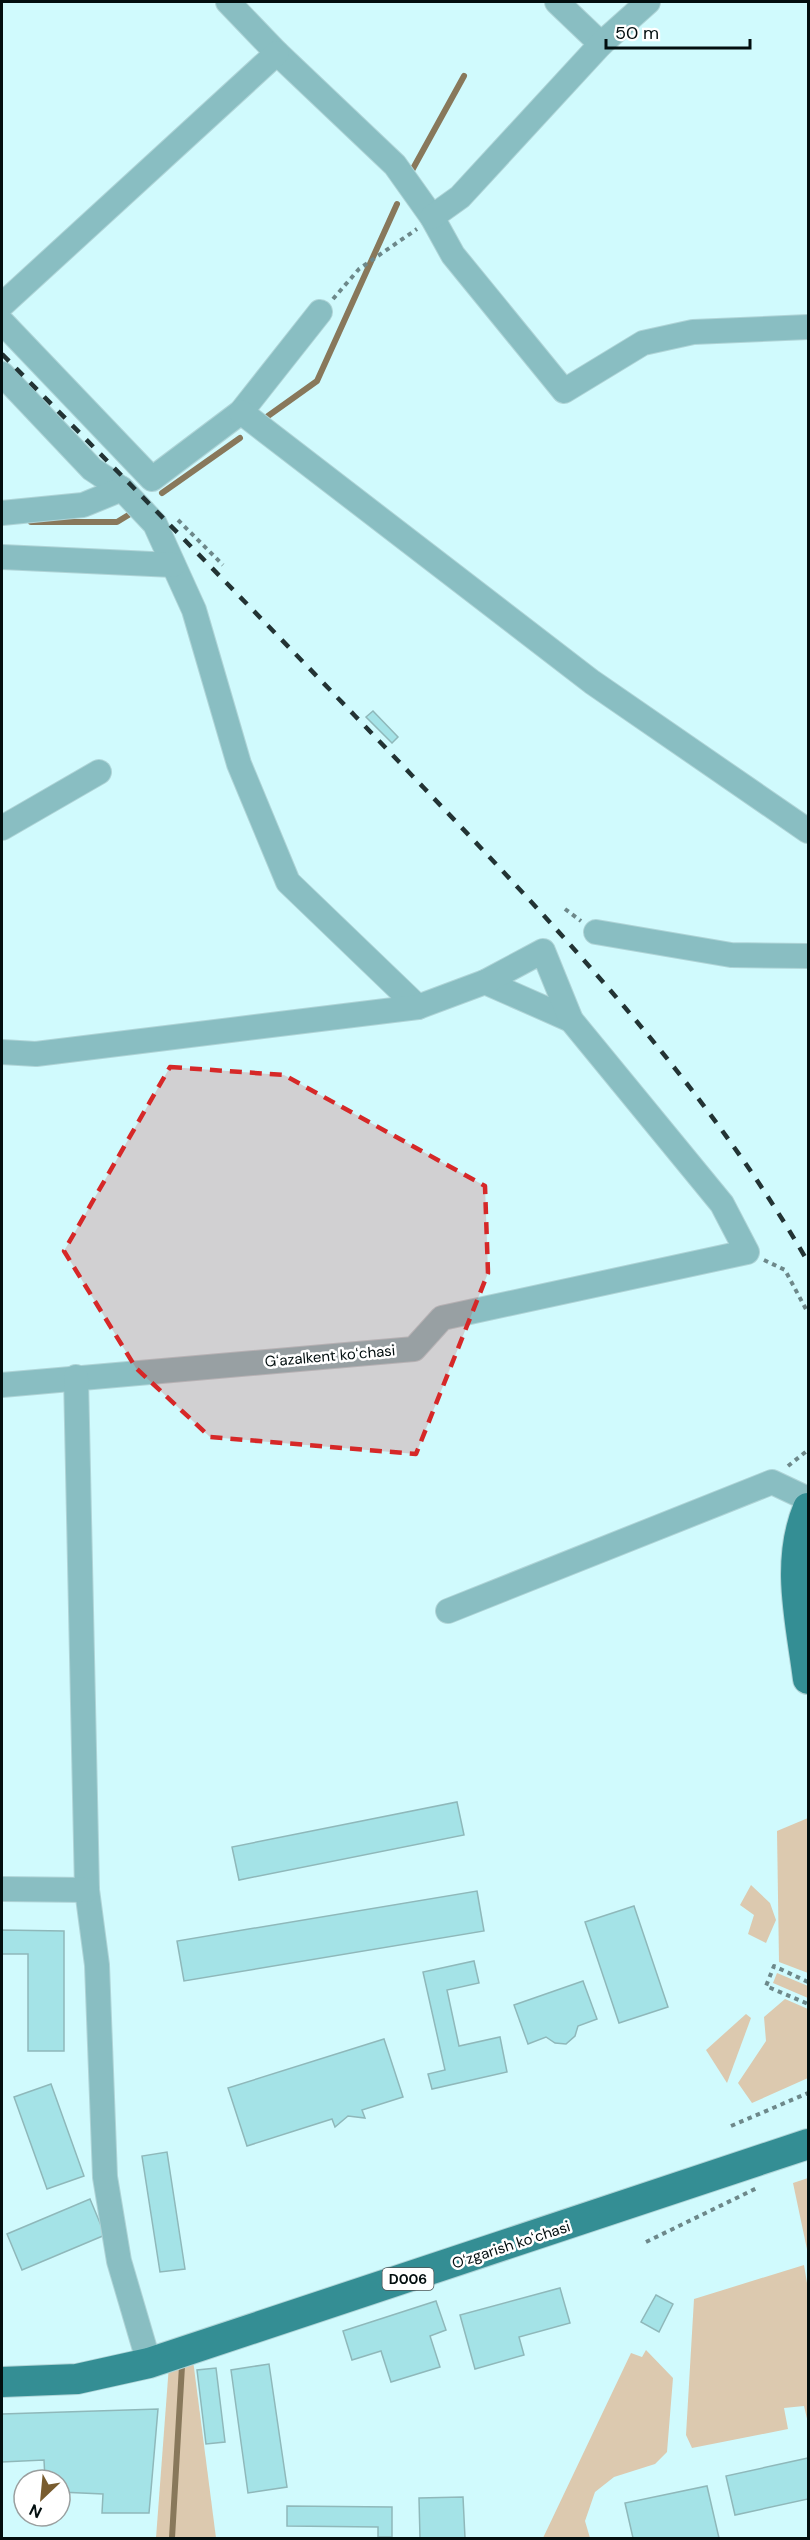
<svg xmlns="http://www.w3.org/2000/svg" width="810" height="2540" font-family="'DM Sans',sans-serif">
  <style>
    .green { fill: #dcc9af }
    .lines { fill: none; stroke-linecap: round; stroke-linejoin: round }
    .stream { stroke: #88785b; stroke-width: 6 }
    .building { fill: #a4e3e7; stroke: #8fb8ba; stroke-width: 1.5 }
    .minor-casing { stroke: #afd4d7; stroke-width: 26 }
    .major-casing { stroke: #afd4d7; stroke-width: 32 }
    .path { stroke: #6d888a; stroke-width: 4; stroke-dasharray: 4.5 4.5; stroke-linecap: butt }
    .minor { stroke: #89bec2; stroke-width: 24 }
    .major { stroke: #348e94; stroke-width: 30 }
    .rail { stroke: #223334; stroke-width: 4.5; stroke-dasharray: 10 10; stroke-linecap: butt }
    .marked { fill: #d62828; fill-opacity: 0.2; stroke: #d62828; stroke-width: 4.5; stroke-dasharray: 12 8; stroke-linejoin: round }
    .labels { text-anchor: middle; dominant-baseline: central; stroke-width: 5; stroke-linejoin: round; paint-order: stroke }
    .shield { fill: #fff; stroke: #4e5657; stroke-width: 1.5 }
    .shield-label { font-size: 14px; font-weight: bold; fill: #020e0f }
    .street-label { font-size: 15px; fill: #020e0f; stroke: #fff }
  </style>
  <rect width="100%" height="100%" fill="#d0fafd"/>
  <g class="green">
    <polygon points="808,1818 808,1973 779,1962 777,1831"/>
    <polygon points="751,1885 770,1903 776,1920 766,1943 748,1934 754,1915 740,1905"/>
    <polygon points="777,1973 808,1986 808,1998 773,1983"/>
    <polygon points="785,1999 808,2009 808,2078 752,2103 738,2083 766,2041 764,2017"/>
    <polygon points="746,2014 751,2018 727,2083 706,2050"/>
    <polygon points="808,2178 808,2254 793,2183"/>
    <polygon points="804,2265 808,2289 808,2423 804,2406 784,2408 788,2429 692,2448 686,2435 694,2299"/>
    <polygon points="646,2350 673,2378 667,2452 655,2464 614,2477 595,2492 585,2521 590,2538 543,2538 631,2353 642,2357"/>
    <polygon points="193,2360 216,2538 156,2538 169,2365"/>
  </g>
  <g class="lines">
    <g class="stream">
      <polyline points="410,174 464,76"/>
      <polyline points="268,416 317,381 397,204"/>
      <polyline points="162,493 240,438"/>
      <polyline points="31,522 117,522 135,511"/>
      <polyline points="172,2538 182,2366"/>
    </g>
  </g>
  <g class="building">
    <polygon points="373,711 398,737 392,743 366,717"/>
    <polygon points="457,1802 464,1835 239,1880 232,1847"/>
    <polygon points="477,1891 484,1931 184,1981 177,1941"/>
    <polygon points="634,1906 668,2007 619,2023 585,1922"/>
    <polygon points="2,1930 64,1931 64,2051 28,2051 28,1954 2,1954"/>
    <polygon points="474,1961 479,1983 447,1990 459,2046 500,2037 507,2072 432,2089 428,2074 445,2070 423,1972"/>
    <polygon points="583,1981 597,2019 578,2026 575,2036 566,2044 555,2043 546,2037 528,2044 514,2005"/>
    <polygon points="384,2039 403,2097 362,2110 365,2118 348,2116 335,2127 332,2119 247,2146 228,2088"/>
    <polygon points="51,2084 84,2176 47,2189 14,2097"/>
    <polygon points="167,2152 185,2269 160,2272 142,2156"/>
    <polygon points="90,2199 105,2235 22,2270 7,2234"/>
    <polygon points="560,2288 570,2323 519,2337 524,2355 475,2369 460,2315"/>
    <polygon points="656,2295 673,2304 659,2332 641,2322"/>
    <polygon points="436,2301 446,2330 430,2336 440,2367 391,2382 381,2351 352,2360 343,2331"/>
    <polygon points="269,2364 287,2487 248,2493 231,2370"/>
    <polygon points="216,2368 225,2442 206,2444 197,2370"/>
    <polygon points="158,2409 149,2513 102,2513 103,2494 60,2492 60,2480 45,2480 44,2460 2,2462 2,2414"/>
    <polygon points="808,2458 808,2499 735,2515 726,2476"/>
    <polygon points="707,2486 719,2538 633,2538 625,2503"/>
    <polygon points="463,2497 465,2538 420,2538 419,2498"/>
    <polygon points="287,2506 392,2507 392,2537 378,2537 378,2527 287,2526"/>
  </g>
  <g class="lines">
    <g class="minor-casing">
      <g id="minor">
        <polyline points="228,2 277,53 395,165 432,217 453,255 564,391 643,343 693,332 808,327"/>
        <polyline points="557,2 601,44"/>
        <polyline points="432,217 460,197 601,44 648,2"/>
        <polyline points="2,305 277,53"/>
        <polyline points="2,322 152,479 241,412 320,312"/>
        <polyline points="2,374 92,469 122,489"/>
        <polyline points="241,412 592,682 808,831"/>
        <polyline points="2,513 83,505 122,489 155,524 194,610 239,764 288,882 418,1007"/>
        <polyline points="2,557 173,565"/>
        <polyline points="2,828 99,772"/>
        <polyline points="596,932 731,955 808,956"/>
        <polyline points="485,982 571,1020"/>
        <polyline points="2,1052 36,1054 418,1007 485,982 543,951 571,1020 722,1204 747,1252 442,1318 414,1349 2,1385"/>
        <polyline points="76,1377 87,1890 97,1965 105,2177 119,2261 149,2363"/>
        <polyline points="448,1611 772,1482 808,1499"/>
        <polyline points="2,1889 87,1890"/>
      </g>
    </g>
    <g class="major-casing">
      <g id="major">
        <path d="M808 1508C785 1563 801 1623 808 1679"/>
        <polyline points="2,2382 77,2379 149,2363 808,2144"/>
      </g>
    </g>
    <g class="path">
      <polyline points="333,299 359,269 417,229"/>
      <polyline points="178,520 223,565"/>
      <polyline points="565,909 581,921"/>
      <polyline points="764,1260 785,1270 808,1313"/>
      <polyline points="788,1466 808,1450"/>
      <polyline points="808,1982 774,1966 766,1986 808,2004"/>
      <polyline points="731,2126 808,2093"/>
      <polyline points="646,2242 757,2188"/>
    </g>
    <use href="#minor" class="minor"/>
    <use href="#major" class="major"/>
    <path class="rail" d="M2 354C144 498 285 642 424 788 565 936 705 1084 808 1262"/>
  </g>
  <path class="marked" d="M170 1067 284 1075 485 1186 488 1273 416 1454 210 1437 136 1368 64 1251Z"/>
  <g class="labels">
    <rect class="shield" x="382.5" y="2268" width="51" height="22" rx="4.5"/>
    <g class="shield-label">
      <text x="408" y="2279">D006</text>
    </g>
    <g class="street-label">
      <text transform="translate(330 1356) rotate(-5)">Gʻazalkent koʻchasi</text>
      <text transform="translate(511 2245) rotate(-18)">Oʻzgarish koʻchasi</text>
    </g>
  </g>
  <rect width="810" height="2540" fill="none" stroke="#020e0f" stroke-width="6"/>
  <g transform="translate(42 2498) rotate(206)"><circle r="28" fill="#ffffff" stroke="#9a9f9f" stroke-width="1.5"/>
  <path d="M0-4.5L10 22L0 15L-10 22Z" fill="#795c2f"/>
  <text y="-9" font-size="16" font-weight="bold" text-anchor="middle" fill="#020e0f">N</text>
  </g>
  <path d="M606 39v9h144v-9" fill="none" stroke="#020e0f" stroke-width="3"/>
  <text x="615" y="39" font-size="18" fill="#020e0f" stroke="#ffffff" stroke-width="4.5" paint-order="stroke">50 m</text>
</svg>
